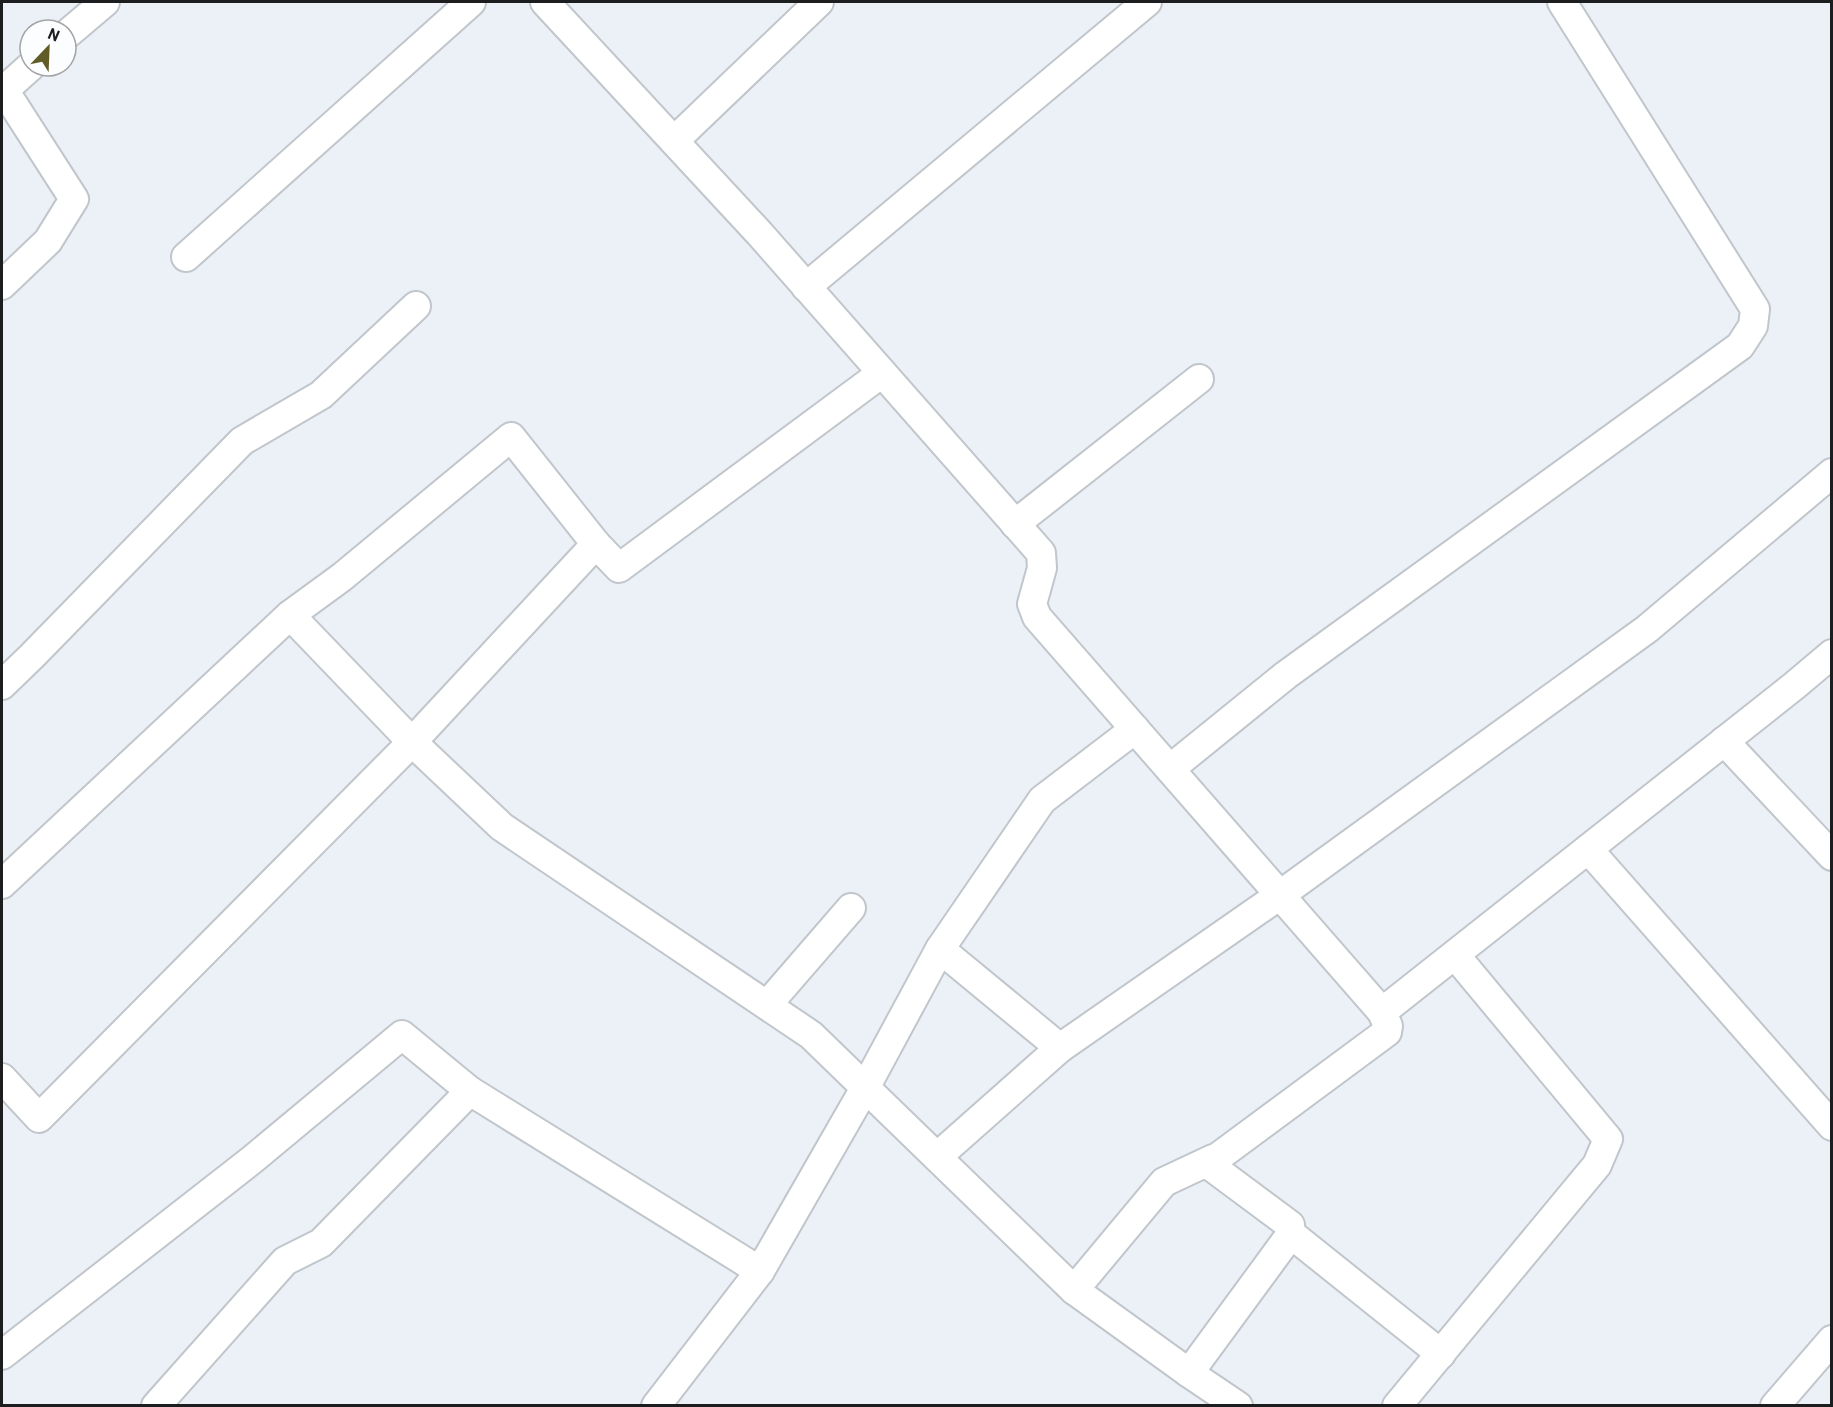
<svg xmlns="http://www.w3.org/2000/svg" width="1833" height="1407" font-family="Barlow,sans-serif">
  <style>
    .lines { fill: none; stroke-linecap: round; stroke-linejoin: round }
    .street-casing { stroke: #c0c6cb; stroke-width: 32 }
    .street { stroke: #fff; stroke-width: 28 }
  </style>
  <rect width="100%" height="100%" fill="#ebf1f6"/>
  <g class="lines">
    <g class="street-casing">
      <g id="street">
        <polyline points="545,2 760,234 1041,553 1042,568 1032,604 1037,617 1382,1012 1388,1026 1387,1032 1210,1163 1212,1167 1290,1225 1291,1234 1189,1373"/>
        <polyline points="66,35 105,2"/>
        <polyline points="2,92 31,66"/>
        <polyline points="674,141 819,2"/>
        <polyline points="186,257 471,2"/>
        <polyline points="2,285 48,241 74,199 4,90"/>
        <polyline points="806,287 1147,2"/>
        <polyline points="1015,524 1199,379"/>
        <polyline points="596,544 619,568 882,373"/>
        <polyline points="290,615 412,742 502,827 811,1035 1074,1290 1189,1373 1238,1406"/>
        <polyline points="2,685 32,656 242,441 321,395 416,306"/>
        <polyline points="1724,741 1832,856"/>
        <polyline points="1170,769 1286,675 1740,346 1753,326 1755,309 1562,2"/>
        <polyline points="1588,849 1832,1126"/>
        <polyline points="2,884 290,615 342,577 511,437 596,544 412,742 39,1118 2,1078"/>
        <polyline points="940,949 1060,1048"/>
        <polyline points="767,1005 851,908"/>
        <polyline points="1382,1012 1794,686 1832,654"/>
        <polyline points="937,1157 1060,1048 1280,895 1647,629 1832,473"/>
        <polyline points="1291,1234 1441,1354"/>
        <polyline points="1074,1290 1164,1182 1213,1159"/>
        <polyline points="2,1355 253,1159 402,1035 470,1091 760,1271"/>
        <polyline points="156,1406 285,1261 321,1243 470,1091"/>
        <polyline points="656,1406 760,1271 865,1088 940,949 1042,800 1135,729"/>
        <polyline points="1397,1406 1597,1165 1608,1139 1455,955"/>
        <polyline points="1775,1406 1832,1340"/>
      </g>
    </g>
    <use href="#street" class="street"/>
  </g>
  <rect width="1833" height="1407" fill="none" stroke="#1b1d1f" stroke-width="6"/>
  <g transform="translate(48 48) rotate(23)"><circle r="28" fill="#fcfdfe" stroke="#a2a3a5" stroke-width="1.5"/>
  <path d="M0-4.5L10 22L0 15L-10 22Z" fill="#605b27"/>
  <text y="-9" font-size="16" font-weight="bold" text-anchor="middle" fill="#1b1d1f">N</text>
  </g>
</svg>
